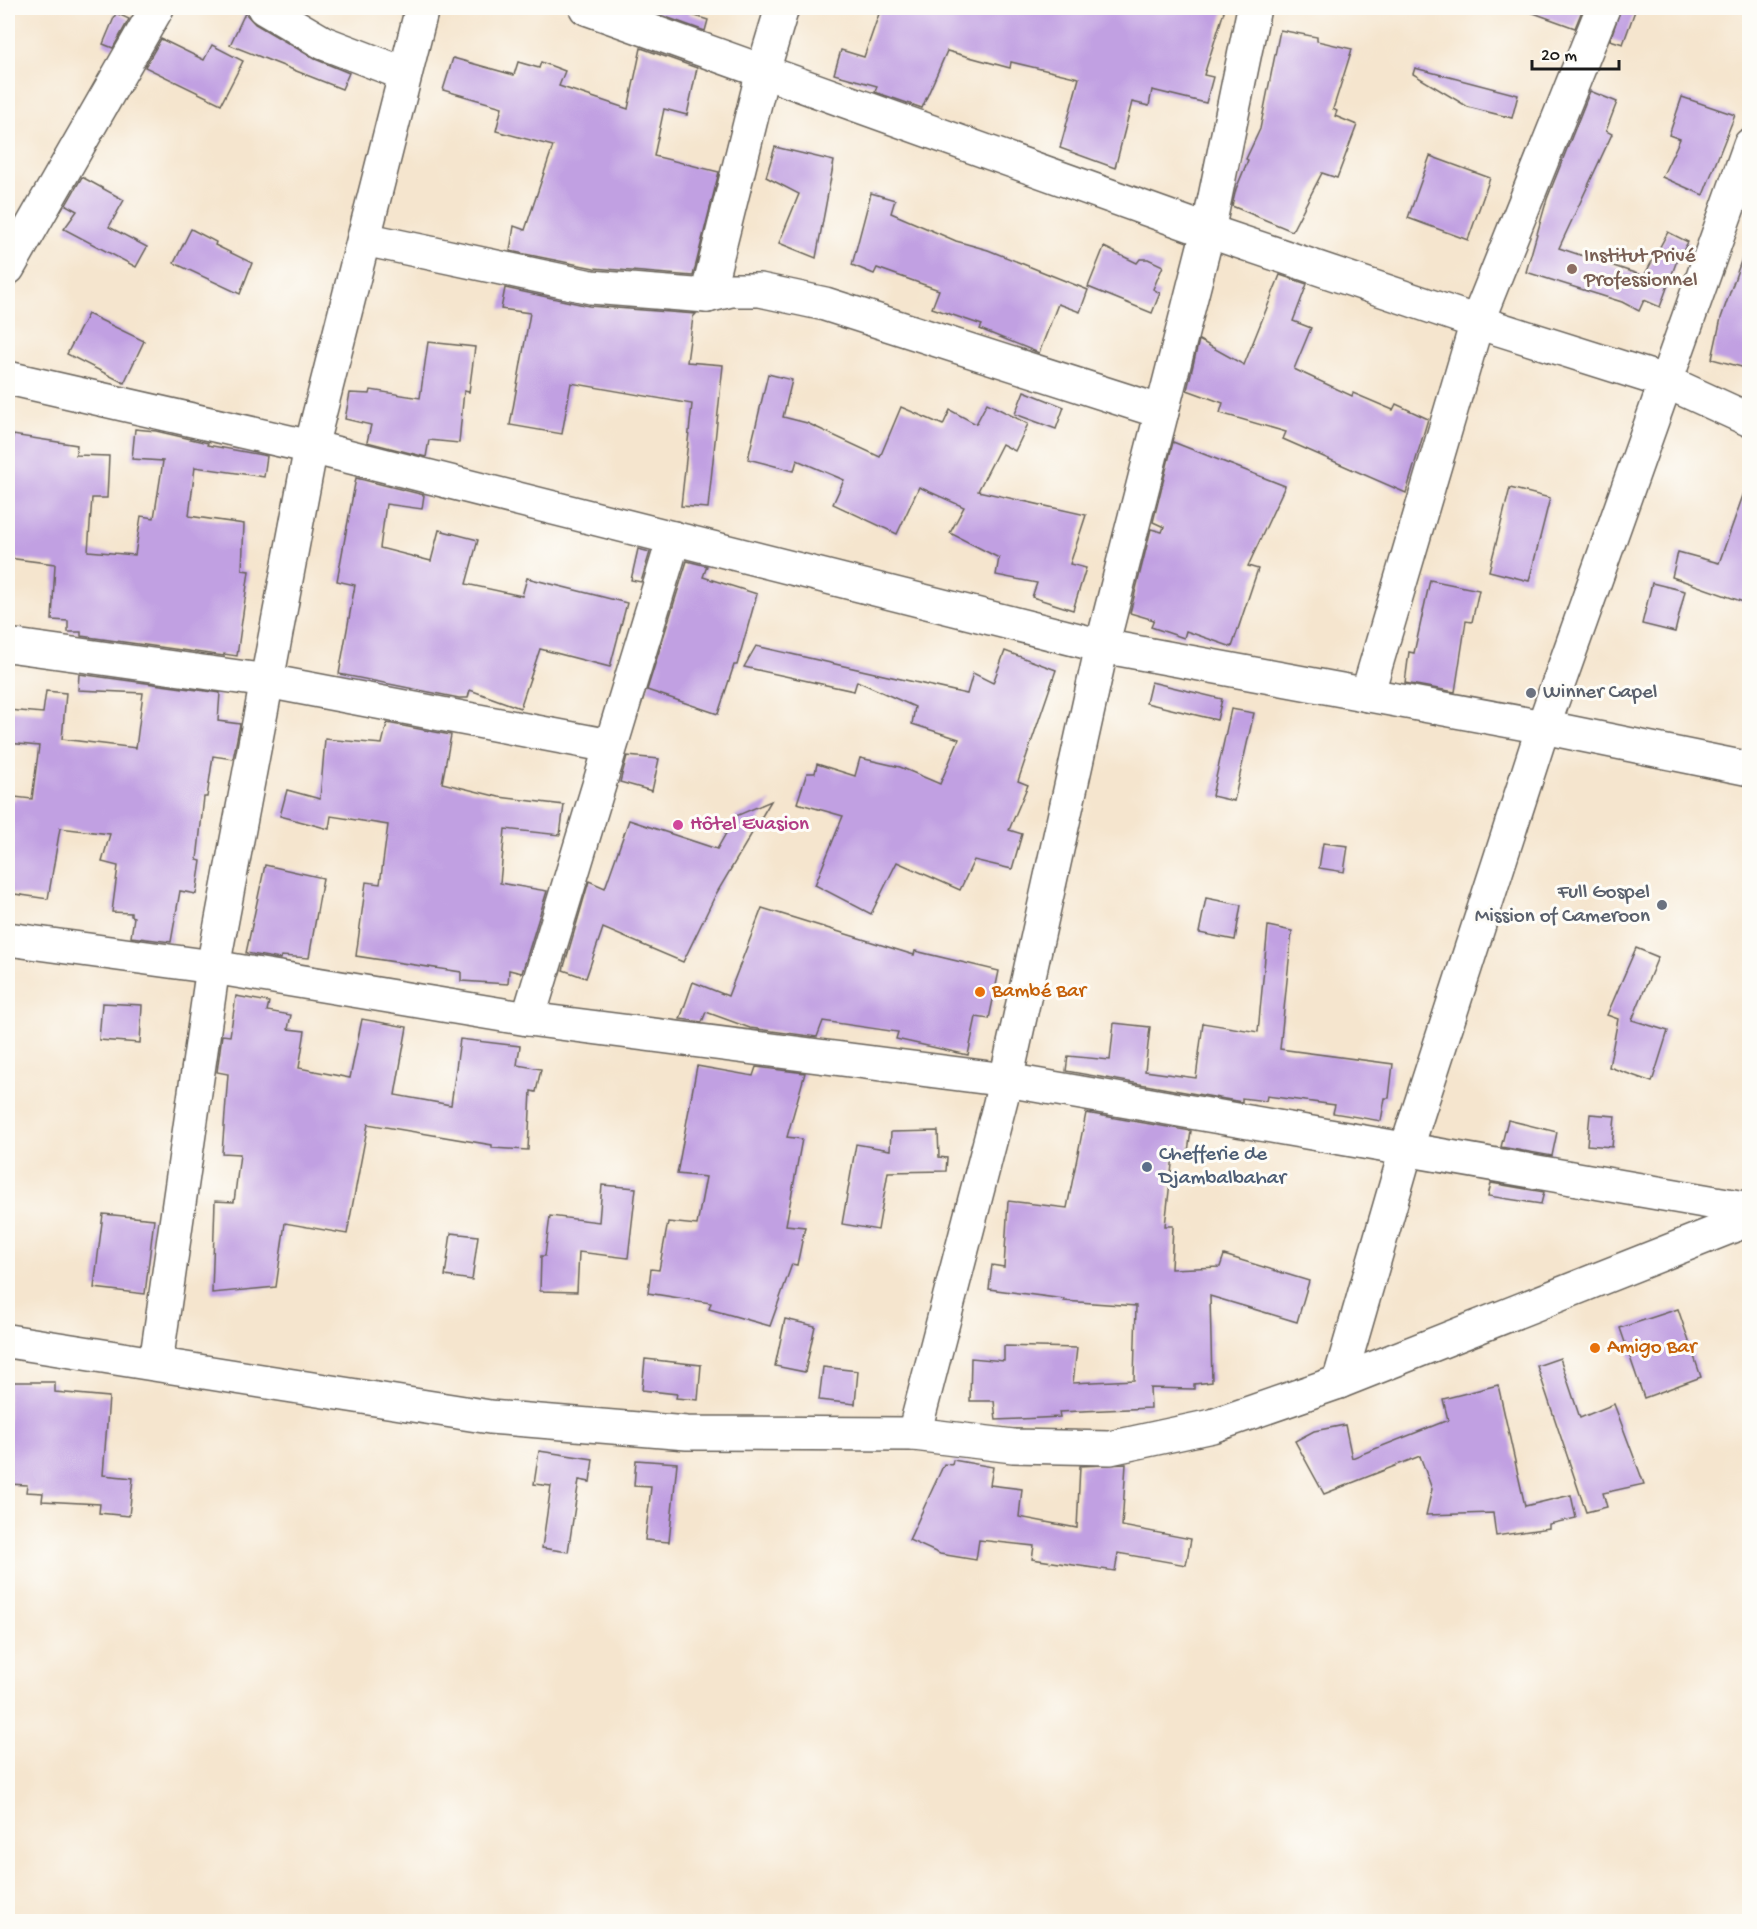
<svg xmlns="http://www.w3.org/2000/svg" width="1757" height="1929" font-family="'Gochi Hand',sans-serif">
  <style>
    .building { fill: #c1a0e2 }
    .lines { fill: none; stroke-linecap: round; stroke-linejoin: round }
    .minor-casing { stroke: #68625a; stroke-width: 36 }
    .minor { stroke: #fff; stroke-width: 33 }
    .education-dot { fill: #8d6e63; stroke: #fdfcf7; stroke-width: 2 }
    .worship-dot { fill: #6b7280; stroke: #fdfcf7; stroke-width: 2 }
    .hotel-dot { fill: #d1479c; stroke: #fdfcf7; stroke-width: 2 }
    .food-dot { fill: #e8710a; stroke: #fdfcf7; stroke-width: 2 }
    .service-dot { fill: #5c6f8a; stroke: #fdfcf7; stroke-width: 2 }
    .labels { text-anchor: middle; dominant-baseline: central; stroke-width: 6; stroke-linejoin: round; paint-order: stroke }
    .education-label { font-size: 21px; fill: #785e54; stroke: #fdfcf7; text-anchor: start }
    .worship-label { font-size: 21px; fill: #5b616d; stroke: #fdfcf7; text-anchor: start }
    .hotel-label { font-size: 21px; fill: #b23c85; stroke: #fdfcf7; text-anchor: start }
    .food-label { font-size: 21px; fill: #c56008; stroke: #fdfcf7; text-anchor: start }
    .service-label { font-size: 21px; fill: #4e5e75; stroke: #fdfcf7; text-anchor: start }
  </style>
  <rect width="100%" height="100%" fill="#fdfcf7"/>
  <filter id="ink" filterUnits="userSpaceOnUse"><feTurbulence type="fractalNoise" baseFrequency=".0167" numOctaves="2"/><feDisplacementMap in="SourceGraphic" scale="12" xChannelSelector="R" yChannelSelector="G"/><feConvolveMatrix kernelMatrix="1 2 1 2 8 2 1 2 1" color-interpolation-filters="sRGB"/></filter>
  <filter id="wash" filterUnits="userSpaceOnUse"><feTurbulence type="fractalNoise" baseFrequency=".008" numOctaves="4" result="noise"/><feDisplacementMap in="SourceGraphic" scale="24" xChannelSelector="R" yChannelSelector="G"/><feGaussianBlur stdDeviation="1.35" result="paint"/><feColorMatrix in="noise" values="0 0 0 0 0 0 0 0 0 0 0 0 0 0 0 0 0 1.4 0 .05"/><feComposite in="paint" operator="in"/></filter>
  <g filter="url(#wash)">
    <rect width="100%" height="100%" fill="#f5e5ce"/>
    <g id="blocks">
      <g class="building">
        <polygon points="650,8 691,8 689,14 708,20 705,31 649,11"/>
        <polygon points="881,8 1225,8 1204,75 1213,77 1206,103 1152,90 1149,106 1132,102 1115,168 1060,148 1079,78 1011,62 1010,68 947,51 922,108 875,92 877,86 834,74 841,50 864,57"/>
        <polygon points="1529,8 1583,8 1575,28 1528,11"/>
        <polygon points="1621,8 1636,8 1623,44 1610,40"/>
        <polygon points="116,13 129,19 113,48 103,44"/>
        <polygon points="245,13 255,24 315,59 349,73 342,89 230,45"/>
        <polygon points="1280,30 1317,37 1317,41 1352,49 1333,109 1337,111 1335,116 1357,125 1337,178 1322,173 1292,231 1232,206 1236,189 1248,160 1246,159 1260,129"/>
        <polygon points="161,39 204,60 212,45 243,61 221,104 145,67"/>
        <polygon points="641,48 697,68 687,115 664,109 654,156 719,172 693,276 594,268 510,251 514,226 525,230 553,146 496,131 502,107 443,90 453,58 514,75 518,62 539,68 541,62 565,71 559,86 628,109"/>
        <polygon points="1415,68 1518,95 1512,118 1468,107 1413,74"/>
        <polygon points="1590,91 1617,102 1606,131 1612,134 1559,248 1644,276 1668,232 1688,242 1676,263 1660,307 1644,300 1639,311 1622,302 1526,272 1547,199"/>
        <polygon points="1682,97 1735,115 1703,195 1662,177 1680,139 1669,135"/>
        <polygon points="775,147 834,161 816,258 779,243 799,194 766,177"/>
        <polygon points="1430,156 1490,178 1468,240 1408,218"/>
        <polygon points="82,177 124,200 109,227 147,247 136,267 64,229 77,211 66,205"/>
        <polygon points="871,193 895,200 891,213 956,241 988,250 1088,290 1080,312 1058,304 1039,353 980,329 982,325 932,308 939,290 877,268 874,274 852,265"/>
        <polygon points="191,229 216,242 215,245 252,263 240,294 174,263"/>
        <polygon points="1104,247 1137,263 1140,259 1148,259 1163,266 1153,289 1160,293 1152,313 1088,287"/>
        <polygon points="1746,247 1749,247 1749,369 1712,359 1721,318"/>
        <polygon points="1280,275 1307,284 1293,321 1311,328 1294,369 1352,396 1353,393 1393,410 1396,404 1428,419 1406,493 1283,439 1286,432 1220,413 1223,403 1187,390 1199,340 1244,365"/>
        <polygon points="505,288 589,306 696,314 693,317 687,362 723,365 708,508 681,506 692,404 571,383 562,434 510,425 530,313 501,309"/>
        <polygon points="88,314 144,341 124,383 67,354"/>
        <polygon points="428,342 475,347 469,392 464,391 459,443 429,440 426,457 367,442 371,425 345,419 350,393 370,394 371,390 420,398"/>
        <polygon points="768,374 792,380 783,417 807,423 880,457 901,407 943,425 950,410 976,424 987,403 1028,424 1015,451 1002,444 978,491 1086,515 1070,564 1086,568 1073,610 1032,597 1037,583 996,575 999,558 950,533 964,507 919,487 897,534 833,504 844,480 797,460 794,471 748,459"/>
        <polygon points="1024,391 1064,407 1056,429 1015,414"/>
        <polygon points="135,429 156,431 208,443 207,445 267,456 264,477 195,467 189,516 244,524 242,570 249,571 237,656 224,654 224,656 81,636 81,632 68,632 68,621 52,620 55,564 8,558 8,463 13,435 77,445 76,455 109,456 107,498 92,498 88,551 135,555 141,516 154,518 163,461 132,459"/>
        <polygon points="1173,442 1285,486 1248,566 1258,569 1232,647 1186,631 1184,638 1151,627 1154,620 1130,613 1151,529 1162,532 1164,527 1153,522"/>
        <polygon points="356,478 424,495 422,509 386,504 380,548 431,561 439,530 478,540 466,584 522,596 527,578 627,603 610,667 540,649 520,708 470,690 468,698 459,698 339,674 355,585 337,581"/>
        <polygon points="1746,487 1749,488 1749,604 1672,577 1678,552 1719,563"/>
        <polygon points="1510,488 1550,498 1529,581 1489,571"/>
        <polygon points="638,549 650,552 641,582 631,580"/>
        <polygon points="687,561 707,566 703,577 757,594 737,665 734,665 718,714 647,690"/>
        <polygon points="1430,580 1479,590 1472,622 1466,621 1455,692 1405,683 1409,652 1414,653"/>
        <polygon points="1652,583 1685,591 1675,632 1642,624"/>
        <polygon points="756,646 967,694 973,673 993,683 1005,651 1056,670 1018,781 1028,785 1009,830 1022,834 1012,869 974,860 960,890 897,862 871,914 815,885 843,816 797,803 807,773 815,773 817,764 855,776 860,758 900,767 940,784 959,739 912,724 915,707 857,681 854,691 744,667"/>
        <polygon points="79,674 220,693 218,721 240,724 233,759 213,756 207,797 204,797 197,860 201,861 196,894 180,891 171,942 131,937 134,917 131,916 131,913 112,912 118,866 102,862 110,834 60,828 48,899 8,893 8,800 15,800 15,797 32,799 39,746 8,743 8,710 43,713 46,691 66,693 62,739 136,748 143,693 78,690"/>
        <polygon points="1151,682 1222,699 1217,720 1146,703"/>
        <polygon points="1231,709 1254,713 1234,801 1212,796"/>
        <polygon points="387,723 451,735 442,783 499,797 564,805 560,835 505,829 500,883 547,891 522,973 509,970 508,984 461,981 461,972 356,956 366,882 380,884 388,825 331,816 329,829 280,816 287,790 320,799 325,739 382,744"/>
        <polygon points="627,756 659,759 652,791 620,782"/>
        <polygon points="771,801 716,894 683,962 603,928 586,978 563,970 589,881 605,888 629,820 717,849 736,816"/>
        <polygon points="1323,843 1348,846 1344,872 1319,868"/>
        <polygon points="265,865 323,878 309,958 281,956 280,959 246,953"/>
        <polygon points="1206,898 1241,905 1235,940 1199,933"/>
        <polygon points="762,908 914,955 915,951 999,971 989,1019 976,1017 968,1055 896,1039 898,1032 823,1021 817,1037 750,1028 706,1012 702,1022 680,1019 693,982 728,996"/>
        <polygon points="1268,926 1292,931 1280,1049 1393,1064 1389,1098 1385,1098 1381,1121 1333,1113 1335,1105 1267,1096 1266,1101 1242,1098 1242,1102 1066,1071 1068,1056 1110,1060 1114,1023 1150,1027 1145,1071 1196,1078 1203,1023 1258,1032"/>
        <polygon points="1636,948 1658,957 1632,1020 1668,1031 1652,1082 1609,1067 1618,1019 1607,1015"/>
        <polygon points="236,996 269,1002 267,1011 291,1015 288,1029 305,1031 299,1068 350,1078 362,1019 407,1027 395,1095 451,1105 460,1039 520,1046 517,1065 541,1069 536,1092 531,1091 528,1150 492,1148 492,1145 368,1124 347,1234 285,1223 276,1287 212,1293 215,1201 234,1202 240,1154 222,1153 228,1074 217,1072 222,1035 230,1036"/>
        <polygon points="102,1003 142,1005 140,1043 99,1040"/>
        <polygon points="697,1066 753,1076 756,1067 805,1073 787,1137 802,1139 786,1225 805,1227 797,1265 792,1264 770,1326 709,1309 711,1303 648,1293 651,1269 659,1270 668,1222 697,1225 706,1177 677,1174"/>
        <polygon points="1086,1113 1191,1131 1187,1158 1173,1156 1165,1226 1173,1226 1171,1269 1220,1267 1224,1255 1309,1281 1297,1322 1210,1296 1212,1382 1194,1384 1194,1389 1150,1388 1151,1408 1059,1412 1060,1417 996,1420 994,1401 970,1401 971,1358 1004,1361 1004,1346 1077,1348 1073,1383 1134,1380 1136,1306 1064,1301 1064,1299 989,1289 992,1265 1004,1267 1008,1201 1067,1208"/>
        <polygon points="1590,1114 1615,1116 1612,1147 1587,1145"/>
        <polygon points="1508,1120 1557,1132 1552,1156 1501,1147"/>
        <polygon points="938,1131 939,1157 947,1158 946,1171 888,1172 878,1230 842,1224 856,1144 890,1150 891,1132"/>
        <polygon points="1491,1183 1544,1192 1541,1204 1488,1196"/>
        <polygon points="602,1185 636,1188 628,1258 579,1252 577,1292 540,1291 541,1256 545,1256 550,1216 599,1222"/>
        <polygon points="103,1214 154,1219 145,1294 94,1288"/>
        <polygon points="451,1233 478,1236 472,1280 445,1276"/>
        <polygon points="1678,1309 1701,1377 1644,1398 1620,1328"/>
        <polygon points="785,1319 815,1326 805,1372 775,1366"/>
        <polygon points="1560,1358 1580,1418 1614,1404 1644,1484 1603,1493 1607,1507 1586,1512 1537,1366"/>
        <polygon points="645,1359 701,1365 698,1400 676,1398 677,1394 642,1390"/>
        <polygon points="823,1367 858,1371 855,1404 819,1400"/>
        <polygon points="8,1382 55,1382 55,1392 109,1397 103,1475 133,1478 129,1516 99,1513 100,1504 42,1501 43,1493 26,1492 27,1485 8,1484"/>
        <polygon points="1498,1385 1525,1506 1571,1495 1576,1518 1549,1524 1549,1528 1496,1536 1493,1513 1426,1515 1432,1489 1420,1456 1324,1494 1295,1441 1314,1431 1345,1425 1352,1458 1448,1420 1443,1399"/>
        <polygon points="539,1451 593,1459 590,1482 579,1480 568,1552 542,1548 551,1486 534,1484"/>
        <polygon points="636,1460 677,1463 669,1542 645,1540 651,1487 634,1486"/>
        <polygon points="953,1460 993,1467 990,1485 1022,1489 1019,1517 1077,1528 1080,1466 1126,1464 1122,1526 1191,1539 1186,1565 1118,1553 1115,1571 1032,1559 1034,1546 979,1540 976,1560 940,1554 909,1540 944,1464 952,1465"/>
      </g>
    </g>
  </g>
  <g filter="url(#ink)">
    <use href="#blocks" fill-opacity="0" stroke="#68625a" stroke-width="1.5"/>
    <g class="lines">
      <g class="minor-casing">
        <g id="minor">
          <polyline points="264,8 324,43 405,74"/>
          <polyline points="586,8 1208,231 1477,322 1667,382 1750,420"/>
          <polyline points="364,239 591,287 707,296 731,290 760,290 825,304 1162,412"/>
          <polyline points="8,268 157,8"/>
          <polyline points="707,296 763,71 782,8"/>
          <polyline points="8,378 311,447 1102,646 1543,727 1750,769"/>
          <polyline points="8,645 267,681 610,746"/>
          <polyline points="1367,695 1477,322 1603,8"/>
          <polyline points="8,939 213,967 528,1019 1006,1080 1750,1209"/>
          <polyline points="528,1019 674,538"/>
          <polyline points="8,1341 490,1417 687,1433 914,1434 1013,1446 1110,1448 1212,1426 1339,1382 1750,1219"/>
          <polyline points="156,1363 213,967 311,447 422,8"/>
          <polyline points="1339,1382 1407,1147 1543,727 1750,145"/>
          <polyline points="914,1434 1006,1080 1102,646 1208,231 1254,8"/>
        </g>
      </g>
      <use href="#minor" class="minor"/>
    </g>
  </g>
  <circle class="education-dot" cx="1572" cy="269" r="6"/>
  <g class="worship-dot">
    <circle cx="1531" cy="693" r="6"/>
    <circle cx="1662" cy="905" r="6"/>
  </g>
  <circle class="hotel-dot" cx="678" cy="825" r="6"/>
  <g class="food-dot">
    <circle cx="980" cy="992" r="6"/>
    <circle cx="1595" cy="1348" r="6"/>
  </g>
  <circle class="service-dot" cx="1147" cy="1167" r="6"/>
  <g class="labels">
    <g class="education-label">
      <text x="1584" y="257">Institut Privé<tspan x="1584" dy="24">Professionnel</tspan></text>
    </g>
    <g class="worship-label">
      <text x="1543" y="693">Winner Capel</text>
      <text x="1650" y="893" text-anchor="end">Full Gospel<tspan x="1650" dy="24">Mission of Cameroon</tspan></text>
    </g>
    <g class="hotel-label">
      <text x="690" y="825">Hôtel Evasion</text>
    </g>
    <g class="food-label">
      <text x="992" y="992">Bambé Bar</text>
      <text x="1607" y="1348">Amigo Bar</text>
    </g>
    <g class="service-label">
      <text x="1159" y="1155">Chefferie de<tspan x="1159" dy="24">Djambalbahar</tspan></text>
    </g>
  </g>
  <rect width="1757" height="1929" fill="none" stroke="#fdfcf7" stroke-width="30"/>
  <path d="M1532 60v9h87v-9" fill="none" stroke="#1c1c1c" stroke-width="3"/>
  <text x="1541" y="60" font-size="18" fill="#1c1c1c" stroke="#fdfcf7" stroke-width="4.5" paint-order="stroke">20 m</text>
</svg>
